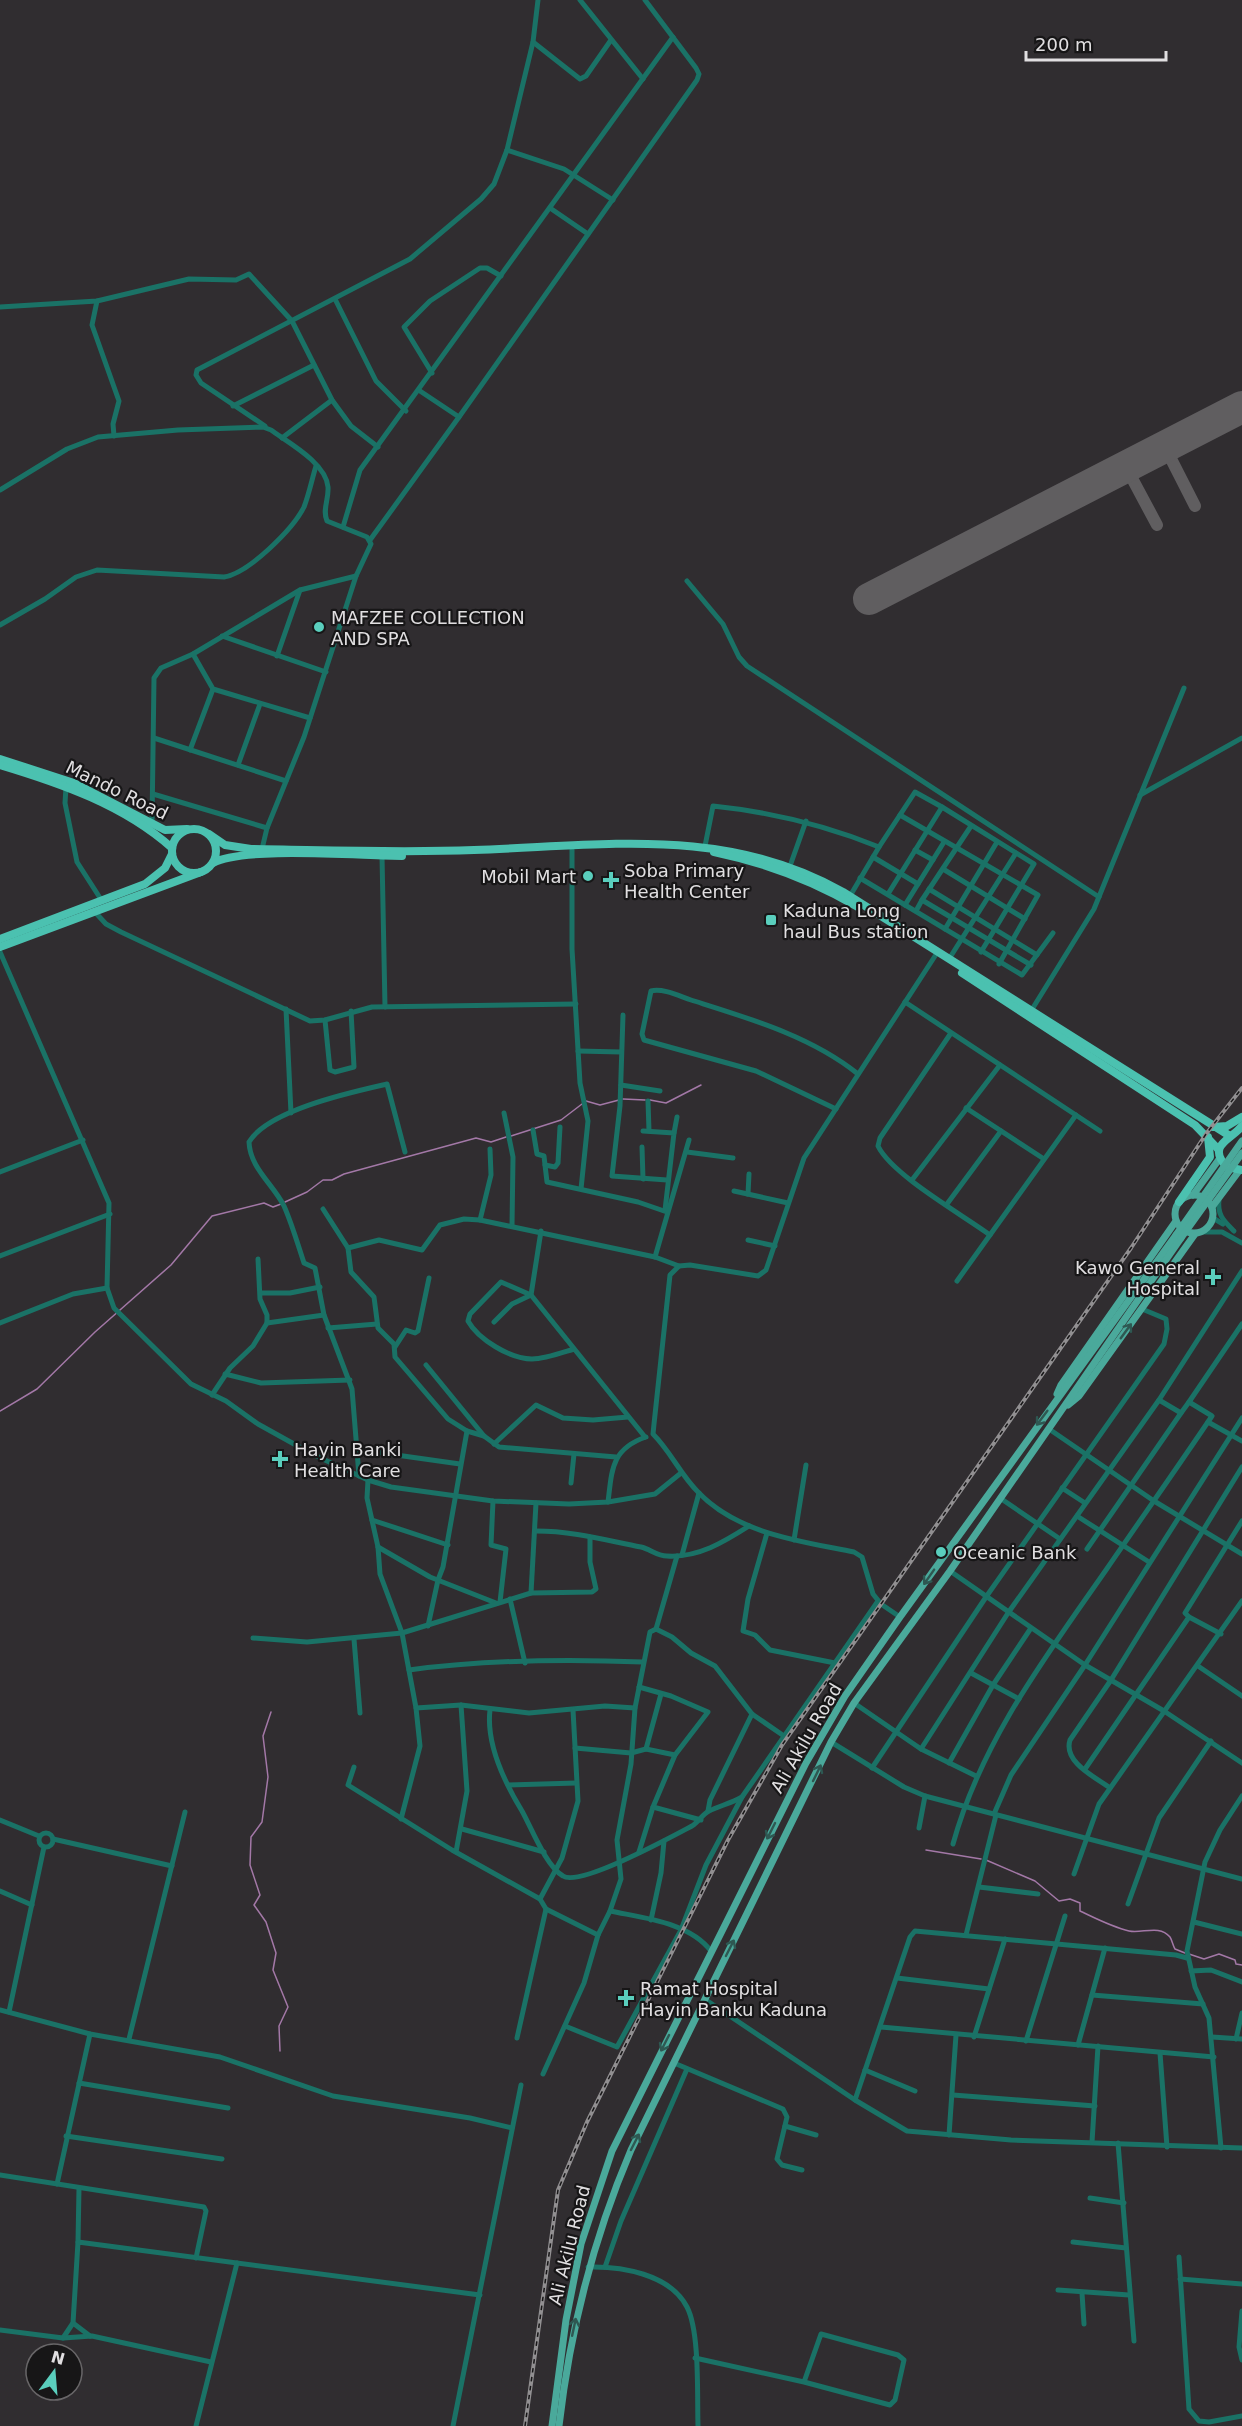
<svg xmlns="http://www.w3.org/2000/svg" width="1242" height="2426" font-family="'DejaVu Sans',sans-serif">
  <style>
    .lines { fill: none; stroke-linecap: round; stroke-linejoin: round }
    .stream { stroke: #a378a7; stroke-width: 1.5 }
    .taxiway { stroke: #605e60; stroke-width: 12 }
    .runway { stroke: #605e60; stroke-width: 32 }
    .minor { stroke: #1a7266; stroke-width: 5 }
    .major { stroke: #4aa99b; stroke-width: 7 }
    .highway { stroke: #4bc1b0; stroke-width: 8 }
    .rail-casing { stroke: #918f91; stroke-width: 4 }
    .rail { stroke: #171617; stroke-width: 1.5; stroke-dasharray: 4.5; stroke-linecap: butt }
    .major-bridge { stroke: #4aa99b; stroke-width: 7 }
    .oneway { stroke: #2e5852 }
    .poi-dot { fill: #5acebd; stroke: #171617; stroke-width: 2 }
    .labels { text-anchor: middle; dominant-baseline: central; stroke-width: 4.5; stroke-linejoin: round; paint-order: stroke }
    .poi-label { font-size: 18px; fill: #e1dfe1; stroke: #171617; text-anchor: start }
    .street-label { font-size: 18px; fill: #e1dfe1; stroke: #171617 }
  </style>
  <rect width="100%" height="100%" fill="#302d30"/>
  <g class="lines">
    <g class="stream">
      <polyline points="623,1099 645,1100"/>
      <polyline points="650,1100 666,1103 701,1085"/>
      <polyline points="586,1101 600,1105 619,1100"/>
      <polyline points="511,1136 561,1120 582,1104"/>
      <polyline points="285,1202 307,1192 323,1180 332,1180 344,1174 476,1138 491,1142 506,1137"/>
      <polyline points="0,1411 37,1389 95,1332 171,1265 212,1216 264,1203 273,1207 281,1204"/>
      <polyline points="271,1712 263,1736 268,1777 262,1822 251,1837 250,1865 260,1895 254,1905 266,1922 276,1953 273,1970 288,2007 279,2026 280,2051"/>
      <polyline points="926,1850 981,1859"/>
      <path d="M986 1860 1035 1881 1059 1901 1070 1899 1080 1903V1911C1095 1918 1112 1927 1129 1931 1142 1934 1159 1924 1170 1937 1172 1940 1173 1946 1175 1949L1185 1953"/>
      <polyline points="1189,1954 1204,1959 1219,1954 1235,1960 1236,1964 1242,1965"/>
    </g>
    <g class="taxiway">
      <polyline points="1165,447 1195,506"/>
      <polyline points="1126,467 1157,525"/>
    </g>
    <polyline class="runway" points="869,599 1242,407"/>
    <g class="minor">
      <polyline points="580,0 643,79"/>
      <polyline points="533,42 580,79 586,76 611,40"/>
      <polyline points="507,150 564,169 613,200"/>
      <polyline points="550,208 588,234"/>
      <polyline points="335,299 376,381 406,411"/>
      <polyline points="97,301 92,325 119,401 113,424 114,436"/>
      <polyline points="0,307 97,301 189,279 236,280 249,274 292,321 332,400 351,426 378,447"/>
      <polyline points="432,373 404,327 430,301 480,268 487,268 501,276"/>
      <polyline points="233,406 314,365"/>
      <polyline points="459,417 697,80 699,74 696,68 645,0"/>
      <polyline points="265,426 201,383 196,375 197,370 410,259 481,199 494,184 507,150 533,42 538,0"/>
      <polyline points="282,438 332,400"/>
      <path d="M0 490 67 449 98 437 178 430 263 427 271 430C289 443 326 463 328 487 329 499 322 510 327 521L367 537 371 544 356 576 304 737 267 828 262 849"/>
      <polyline points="343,527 360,470 673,37"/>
      <polyline points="370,540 459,417 420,391"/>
      <polyline points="687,581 723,624 739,657 747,666 1099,897"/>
      <path d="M0 625 45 599 76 577 97 570 224 577C249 573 293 529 304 507 309 494 312 479 316 466"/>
      <polyline points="222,636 326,672"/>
      <polyline points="193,654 213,689 310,718"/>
      <polyline points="277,656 300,590"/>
      <polyline points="154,738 286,781"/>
      <polyline points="190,750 213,689"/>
      <polyline points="238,765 260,704"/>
      <polyline points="66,787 65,803 77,862 102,901"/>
      <polyline points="153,794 267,828"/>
      <polyline points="1140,795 1242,738"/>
      <polyline points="900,815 1038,895 999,964"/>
      <polyline points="152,824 154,678 161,668 193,654 300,590 356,576"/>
      <path d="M705 846 713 806C771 812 825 825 879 847L850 896"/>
      <polyline points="879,847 915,792 942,807"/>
      <polyline points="572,850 572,949 580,1083 588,1121 581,1189"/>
      <polyline points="915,850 933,860"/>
      <polyline points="382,856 385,1007"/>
      <polyline points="873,857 918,884"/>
      <polyline points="790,866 806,821"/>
      <polyline points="943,869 1025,919"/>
      <polyline points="860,878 1022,975 1053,933"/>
      <polyline points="929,889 1037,955"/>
      <polyline points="888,894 942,807 1034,864 981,952"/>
      <polyline points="922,900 971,826"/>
      <polyline points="905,905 944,842"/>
      <polyline points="94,911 106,924 121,932 310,1021 325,1020 372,1007 576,1004"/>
      <polyline points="916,911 922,900 1031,965"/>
      <polyline points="945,929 997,842"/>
      <polyline points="0,952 109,1203 107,1288 114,1308 191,1384 226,1401 258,1424 312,1454 368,1480 391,1487 493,1501 569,1504 608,1502 655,1494 681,1473"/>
      <polyline points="949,959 1016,853"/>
      <polyline points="905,1002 1100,1131"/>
      <polyline points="286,1009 291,1113"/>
      <polyline points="1031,1011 1094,909 1184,688"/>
      <polyline points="623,1015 620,1106 612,1176 667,1180"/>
      <polyline points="325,1020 330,1070 335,1072 354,1067 351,1011"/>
      <path d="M951 1033 880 1138 878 1146C892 1175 963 1215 990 1235"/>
      <polyline points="578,1051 621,1052"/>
      <polyline points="621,1085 660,1091"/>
      <polyline points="648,1101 649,1131"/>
      <polyline points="966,1108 1044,1159"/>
      <path d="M836 1109 756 1071 644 1040 642 1034 651 991C663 988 679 996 691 1000 748 1018 811 1036 858 1074"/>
      <polyline points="504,1113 513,1157 512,1226"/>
      <polyline points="560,1127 558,1163 555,1167 545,1165 547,1182 638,1202 667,1212"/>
      <polyline points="533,1130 537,1154 544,1156 545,1165"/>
      <polyline points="643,1131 674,1133 665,1210"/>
      <polyline points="674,1133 677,1117"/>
      <polyline points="642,1147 643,1179"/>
      <polyline points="687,1152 733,1158"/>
      <polyline points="0,1172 83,1140"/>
      <polyline points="912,1180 1000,1065"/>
      <polyline points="734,1191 788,1203"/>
      <polyline points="748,1194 749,1174"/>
      <path d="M1219 1200C1217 1215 1224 1221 1234 1231"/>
      <polyline points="947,1204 1001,1131"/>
      <polyline points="323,1209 348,1248 351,1272 374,1297 378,1328 394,1344 395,1357 448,1419 467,1431 484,1436"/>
      <polyline points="1213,1218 1223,1224"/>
      <polyline points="480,1220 491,1175 490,1149"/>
      <polyline points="1203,1232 1222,1232 1242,1243"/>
      <polyline points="748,1240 775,1246"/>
      <polyline points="348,1248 379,1240 422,1250 440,1225 464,1219 480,1220 655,1257 679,1266"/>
      <polyline points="0,1256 110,1214"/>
      <polyline points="655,1257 689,1140"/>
      <polyline points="957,1281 1076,1115"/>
      <polyline points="261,1293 290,1293 320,1287"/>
      <polyline points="494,1322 512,1304 531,1295 541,1231"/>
      <polyline points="0,1323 73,1294 107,1288"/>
      <polyline points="267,1323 324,1315"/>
      <polyline points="328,1328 377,1324"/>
      <polyline points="395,1347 406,1330 415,1333 418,1331 429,1278"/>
      <path d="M574 1349C561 1353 545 1359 532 1359 510 1359 478 1339 468 1321L470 1314 501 1282 531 1295 645 1437"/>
      <polyline points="426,1365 484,1436 499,1447 616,1457"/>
      <polyline points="225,1374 261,1383 350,1380"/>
      <polyline points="212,1395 230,1368 253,1346 267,1323 267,1315 260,1299 258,1259"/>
      <polyline points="1189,1402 1242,1324"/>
      <polyline points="1208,1422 1242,1441"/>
      <polyline points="1049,1429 1154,1501 1242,1554"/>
      <polyline points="494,1444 536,1405 563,1418 593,1420 628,1417"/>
      <polyline points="358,1452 375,1452 460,1464"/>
      <path d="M359 1476 352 1389 324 1315 315 1268 304 1263C298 1245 292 1224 284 1206 273 1184 250 1168 249 1142 268 1110 352 1092 387 1084L405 1152"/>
      <polyline points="368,1480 367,1498 378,1547 380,1574 402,1633 416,1708 420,1746 401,1819"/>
      <polyline points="571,1483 574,1454"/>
      <polyline points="1062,1488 1085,1503"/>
      <polyline points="1000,1498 1060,1539"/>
      <polyline points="493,1501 491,1545 506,1549 500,1602"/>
      <path d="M608 1502C612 1470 611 1449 646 1437"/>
      <polyline points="1077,1516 1149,1562"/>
      <polyline points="372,1520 448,1545"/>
      <path d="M536 1531C573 1531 605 1540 641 1547 650 1549 657 1556 667 1556 698 1558 724 1542 749 1526"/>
      <polyline points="767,1533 748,1599 743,1631 755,1635 770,1650 835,1663"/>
      <polyline points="794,1540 806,1465"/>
      <polyline points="378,1547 430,1577 496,1603"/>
      <polyline points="1087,1549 1181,1413"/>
      <polyline points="682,1555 699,1493"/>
      <polyline points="950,1571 1085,1665 1164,1711 1242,1763"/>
      <polyline points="531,1593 536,1503"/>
      <polyline points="510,1599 525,1663"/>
      <path d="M900 1617 881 1604 873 1594 862 1557 854 1552C800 1541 738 1534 698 1492 680 1474 671 1452 653 1434L654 1424 670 1275 679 1266 690 1265 758 1276 766 1270 804 1158 935 956"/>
      <polyline points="1189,1617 1185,1613 1242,1521"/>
      <polyline points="428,1626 438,1580 443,1567 467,1431"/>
      <polyline points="656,1629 672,1637 691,1653 715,1666 752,1714 784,1736"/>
      <polyline points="253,1638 307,1642 402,1633 531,1593 592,1592 596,1589 590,1562 590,1537"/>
      <polyline points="354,1639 360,1713"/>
      <polyline points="1198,1666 1242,1696"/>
      <path d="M409 1670C484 1660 567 1659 643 1662"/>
      <polyline points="971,1673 1019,1699"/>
      <polyline points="639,1687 671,1696 708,1712 675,1755 653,1807 639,1852"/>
      <polyline points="854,1703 921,1749 976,1776"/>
      <polyline points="416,1708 461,1705 529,1713 605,1706 635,1708"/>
      <path d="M490 1710C486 1743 505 1783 522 1811 532 1829 546 1866 563 1876 580 1887 673 1836 692 1826 698 1822 703 1814 709 1811 719 1806 732 1803 742 1797L878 1601"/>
      <polyline points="831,1742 904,1787 925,1796 1242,1879"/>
      <polyline points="575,1748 631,1753 646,1749 675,1755"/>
      <polyline points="646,1749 661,1694"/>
      <polyline points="921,1749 1008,1613 1159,1400 1242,1271"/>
      <polyline points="949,1763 993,1685 1031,1628"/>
      <polyline points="354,1767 348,1785 452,1850 540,1899 546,1909 598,1935"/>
      <polyline points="872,1768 986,1597 1164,1344 1167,1329 1166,1319 1142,1309"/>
      <polyline points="1085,1769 1189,1617 1221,1634"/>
      <polyline points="508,1785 576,1783"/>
      <path d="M1110 1788C1095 1777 1063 1762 1070 1740L1111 1680 1242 1467"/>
      <polyline points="653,1807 701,1820"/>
      <polyline points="708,1811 710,1800 752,1714"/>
      <polyline points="994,1814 1011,1775 1085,1665 1242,1418"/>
      <polyline points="0,1820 39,1836"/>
      <polyline points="919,1828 925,1796"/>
      <polyline points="462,1829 544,1852"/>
      <circle cx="46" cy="1840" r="7"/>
      <polyline points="53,1839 172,1866"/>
      <path d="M953 1844C981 1742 1046 1656 1106 1570 1141 1519 1177 1468 1212 1416L1189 1402 1181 1413 1159 1400"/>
      <polyline points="456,1852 467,1791 461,1705"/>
      <polyline points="1074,1874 1099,1804 1242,1601"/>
      <polyline points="979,1887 1038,1894"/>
      <polyline points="0,1891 32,1905"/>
      <polyline points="540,1899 562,1858 578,1801 573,1710"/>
      <polyline points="1128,1904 1159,1818 1211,1741"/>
      <path d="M610 1911C643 1918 689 1922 711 1951"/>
      <polyline points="651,1920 661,1873 664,1841"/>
      <polyline points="1194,1922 1242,1934"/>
      <polyline points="966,1935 996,1815"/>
      <polyline points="1191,1971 1211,1970 1242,1982"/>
      <polyline points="897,1978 989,1989"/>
      <polyline points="1092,1995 1203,2004"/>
      <polyline points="706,2000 855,2100 907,2131 1011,2140 1242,2148"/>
      <polyline points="0,2010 90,2034 220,2057 333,2096 470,2118 512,2128"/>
      <polyline points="9,2012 44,1847"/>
      <polyline points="565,2026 617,2047 681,1930 706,1865 742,1797"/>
      <polyline points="881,2027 1214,2057"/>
      <polyline points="974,2037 1005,1939"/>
      <polyline points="1212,2037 1242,2039"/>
      <polyline points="517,2038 546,1909"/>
      <polyline points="129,2039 185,1812"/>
      <polyline points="1236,2039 1242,2013"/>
      <polyline points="1026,2041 1065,1916"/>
      <polyline points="1078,2045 1105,1948"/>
      <polyline points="1160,2053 1167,2147"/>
      <polyline points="674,2063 783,2109 787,2117 777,2159 782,2165 802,2170"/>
      <polyline points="865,2070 915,2091"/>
      <polyline points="543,2074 584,1983 598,1935 610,1911 621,1879 617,1840 631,1764 635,1708 650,1632 656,1629 677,1556"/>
      <polyline points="79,2083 228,2108"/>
      <polyline points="953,2095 1095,2106"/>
      <polyline points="855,2100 910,1937 915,1931 1176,1955 1187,1958"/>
      <polyline points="785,2126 816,2135"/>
      <polyline points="949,2135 956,2035"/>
      <polyline points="66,2136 222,2159"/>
      <polyline points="1092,2142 1098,2046"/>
      <polyline points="1118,2143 1134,2341"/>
      <polyline points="1221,2148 1209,2018 1195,1987 1187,1951 1205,1862 1220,1830 1242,1796"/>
      <polyline points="0,2175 204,2207 206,2211 196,2258"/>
      <polyline points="57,2184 90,2034"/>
      <polyline points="1090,2198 1124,2203"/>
      <polyline points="78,2242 79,2188"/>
      <polyline points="1073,2242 1126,2248"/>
      <polyline points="1179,2257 1189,2409 1199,2421 1209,2422 1242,2416"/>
      <path d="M588 2267C621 2266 670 2274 687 2307 700 2332 697 2396 698 2426"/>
      <polyline points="605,2267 621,2221 687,2069"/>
      <polyline points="1180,2279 1242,2284"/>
      <polyline points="1058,2290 1129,2295"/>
      <polyline points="1082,2293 1084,2324"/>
      <polyline points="1242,2311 1239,2347 1242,2360"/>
      <polyline points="73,2323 90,2336"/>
      <polyline points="0,2330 63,2338 73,2323 78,2242 480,2295"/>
      <polyline points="63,2338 92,2336 211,2362"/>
      <polyline points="695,2358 804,2382 890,2405 895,2400 904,2360 898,2355 821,2334 804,2382"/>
      <polyline points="196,2426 237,2263"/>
      <polyline points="453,2426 521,2085"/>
    </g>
    <g class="major">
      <circle cx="1194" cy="1214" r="19"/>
      <polyline points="1193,1195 1220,1158"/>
      <polyline points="1212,1207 1239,1171"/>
      <polyline points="1057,1394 1061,1385 1176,1221"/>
      <polyline points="1068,1405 1079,1396 1195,1234"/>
      <polyline points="552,2426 566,2320 581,2244 612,2151 806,1763 845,1696 900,1617 1176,1235"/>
      <path d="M559 2426C570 2330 593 2239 631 2150L831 1742 854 1703 950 1571 1181 1238"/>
    </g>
    <g class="highway">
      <polyline points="0,759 74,783 165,830 187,829"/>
      <path d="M0 765C60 783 124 805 172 848"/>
      <circle cx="194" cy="851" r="22"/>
      <path d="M209 834 225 845 251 849C325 850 400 853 474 850 603 846 725 825 843 892L1230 1136"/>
      <path d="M714 852C767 863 812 880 858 907"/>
      <path d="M213 863C243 846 361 856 402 856"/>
      <polyline points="0,939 145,884 165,868 172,854"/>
      <polyline points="0,947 201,872"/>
      <polyline points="962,973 1195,1125 1219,1150"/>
      <path d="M1242 1126C1231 1140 1206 1145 1227 1167L1242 1170"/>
      <polyline points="1213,1127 1227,1126 1242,1117"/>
      <polyline points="1179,1202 1210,1157 1208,1137"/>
    </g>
    <g class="rail-casing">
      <polyline id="rail" points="525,2426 558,2190 587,2122 728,1840 782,1745 1131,1248 1206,1134 1242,1088"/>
    </g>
    <use href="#rail" class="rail"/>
    <g class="major-bridge">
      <polyline points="1176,1235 1242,1141"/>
      <polyline points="1181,1238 1242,1153"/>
    </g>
  </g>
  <defs><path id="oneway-shaft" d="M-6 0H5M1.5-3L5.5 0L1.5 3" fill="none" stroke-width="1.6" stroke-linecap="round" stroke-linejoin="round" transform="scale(1.5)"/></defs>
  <g class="oneway">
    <use href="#oneway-shaft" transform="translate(1126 1331) rotate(-54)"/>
    <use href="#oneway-shaft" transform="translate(1042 1418) rotate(127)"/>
    <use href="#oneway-shaft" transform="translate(929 1577) rotate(125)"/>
    <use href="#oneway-shaft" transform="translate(817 1773) rotate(-64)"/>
    <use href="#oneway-shaft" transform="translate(771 1831) rotate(117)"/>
    <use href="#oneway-shaft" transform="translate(730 1948) rotate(-63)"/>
    <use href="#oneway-shaft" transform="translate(665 2043) rotate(117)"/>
    <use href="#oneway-shaft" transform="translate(635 2142) rotate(-63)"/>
    <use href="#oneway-shaft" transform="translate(574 2327) rotate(-78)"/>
  </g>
  <g class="poi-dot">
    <circle cx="319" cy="627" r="6"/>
    <circle cx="588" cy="876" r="6"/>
    <path d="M608 871h6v6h6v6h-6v6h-6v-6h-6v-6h6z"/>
    <rect x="765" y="914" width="12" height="12" rx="3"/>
    <path d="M1210 1268h6v6h6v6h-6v6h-6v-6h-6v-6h6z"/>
    <path d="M277 1450h6v6h6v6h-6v6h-6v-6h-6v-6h6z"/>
    <circle cx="941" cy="1552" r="6"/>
    <path d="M623 1989h6v6h6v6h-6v6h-6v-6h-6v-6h6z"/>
  </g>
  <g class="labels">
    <g class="poi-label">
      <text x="331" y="617">MAFZEE COLLECTION<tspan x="331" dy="21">AND SPA</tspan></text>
      <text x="624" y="870">Soba Primary<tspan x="624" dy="21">Health Center</tspan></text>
      <text x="576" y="876" text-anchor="end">Mobil Mart</text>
      <text x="783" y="910">Kaduna Long<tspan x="783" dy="21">haul Bus station</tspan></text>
      <text x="1200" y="1267" text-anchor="end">Kawo General<tspan x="1200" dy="21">Hospital</tspan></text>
      <text x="294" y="1449">Hayin Banki<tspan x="294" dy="21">Health Care</tspan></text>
      <text x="953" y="1552">Oceanic Bank</text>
      <text x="640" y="1988">Ramat Hospital<tspan x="640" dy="21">Hayin Banku Kaduna</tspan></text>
    </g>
    <g class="street-label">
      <text transform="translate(117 790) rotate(26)">Mando Road</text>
      <text transform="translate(806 1738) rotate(-60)">Ali Akilu Road</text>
      <text transform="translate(569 2245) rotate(-76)">Ali Akilu Road</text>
    </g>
  </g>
  <g transform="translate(54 2372) rotate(16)"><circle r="28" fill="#171617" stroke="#686668" stroke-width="1.5"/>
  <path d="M0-4.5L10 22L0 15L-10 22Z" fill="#5acebd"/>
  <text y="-9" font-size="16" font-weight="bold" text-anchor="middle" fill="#e1dfe1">N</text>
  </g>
  <path d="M1026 51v9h140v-9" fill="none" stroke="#e1dfe1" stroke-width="3"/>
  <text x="1035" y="51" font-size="18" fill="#e1dfe1" stroke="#171617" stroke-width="4.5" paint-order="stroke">200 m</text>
</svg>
